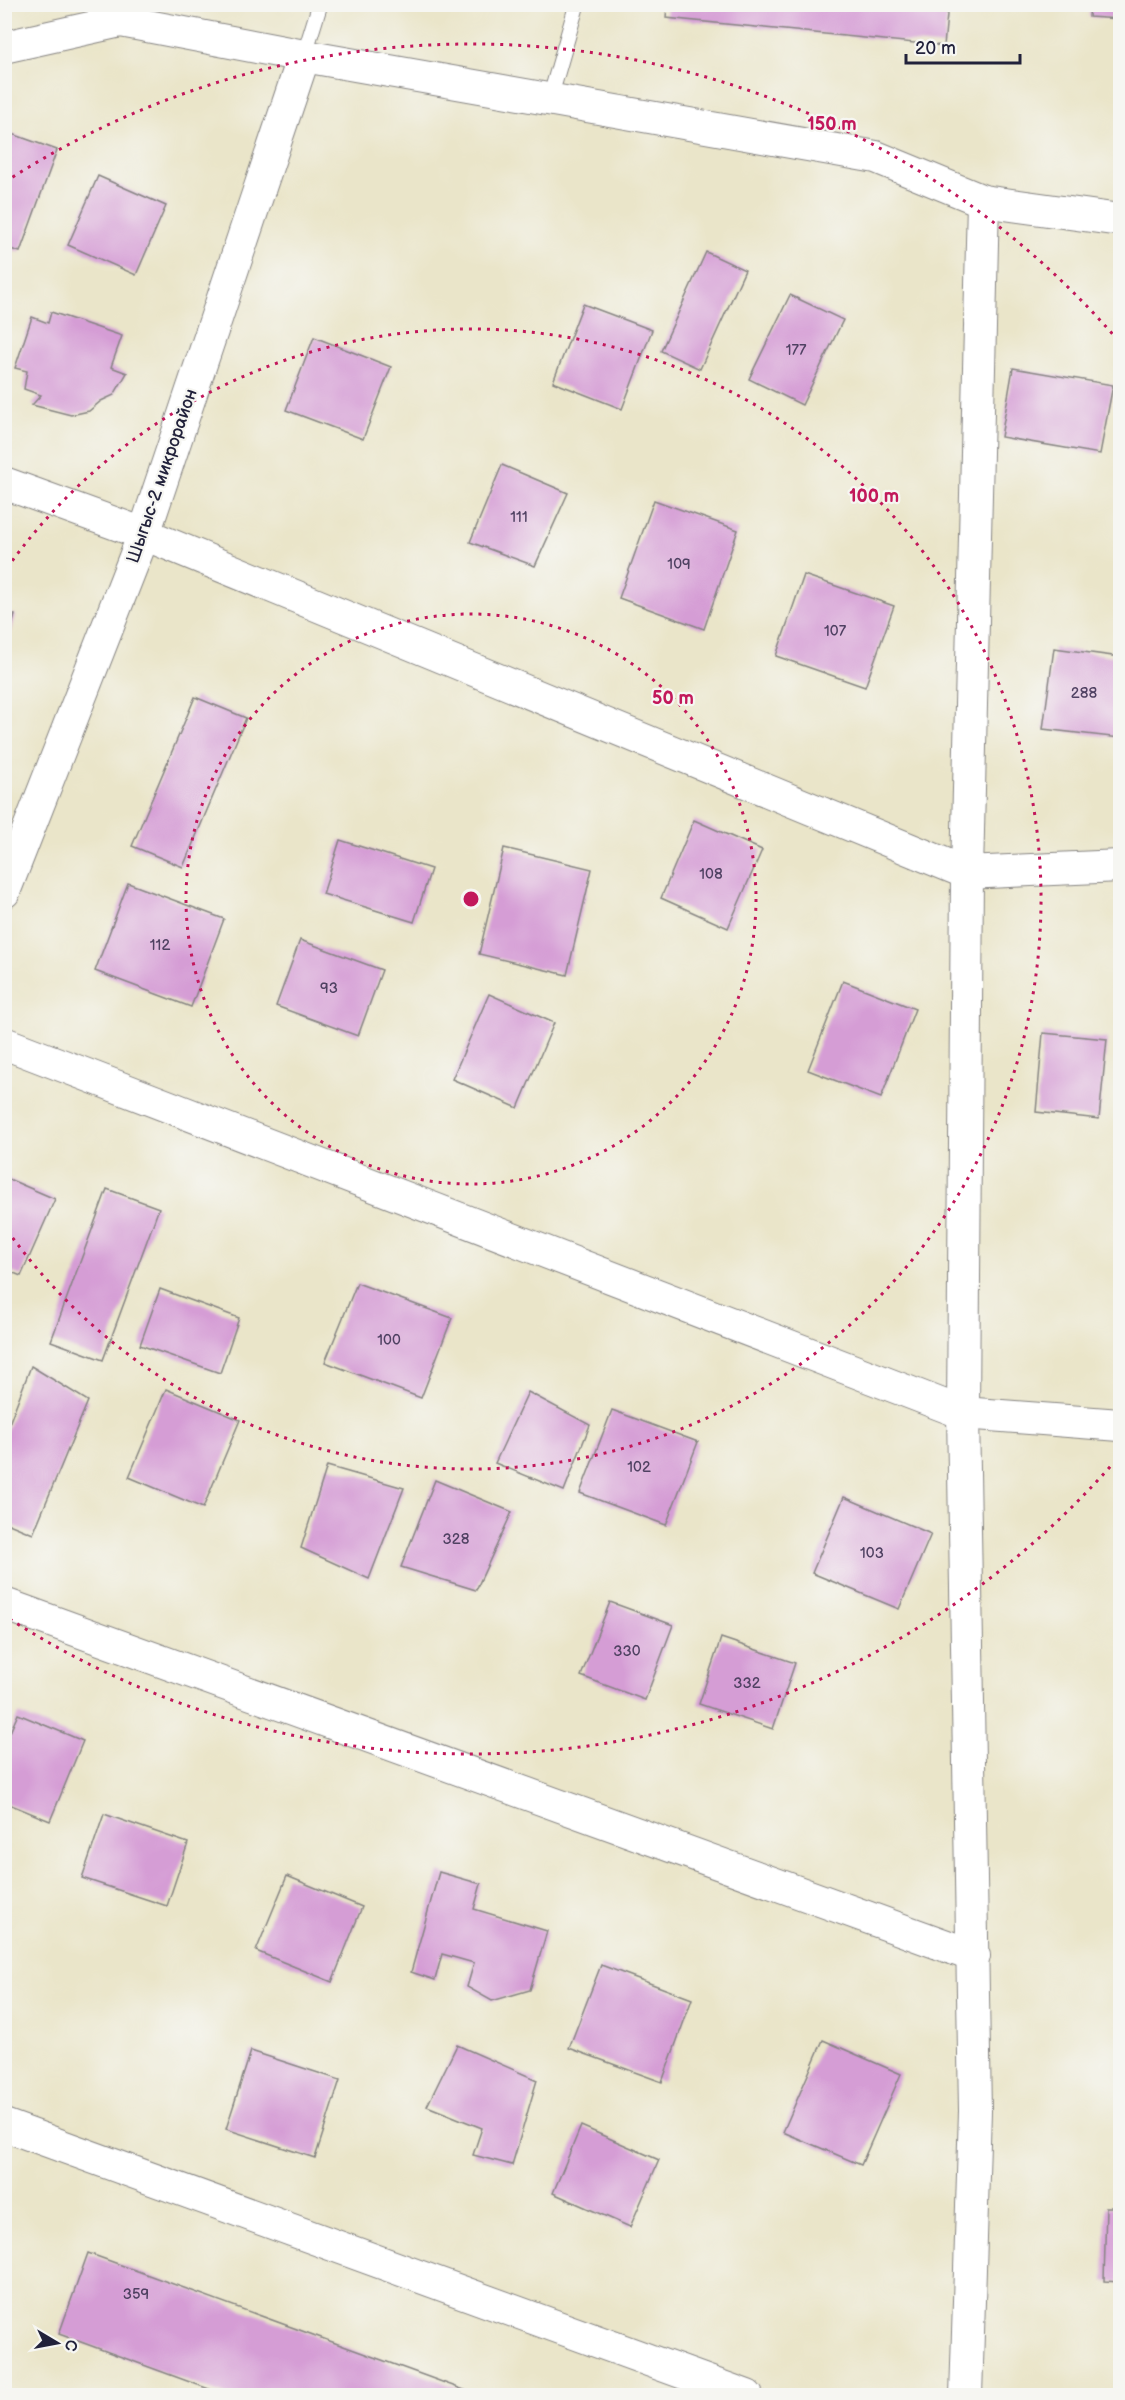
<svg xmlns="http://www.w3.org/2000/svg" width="1125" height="2400" font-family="'Balsamiq Sans',sans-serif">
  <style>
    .building { fill: #d59dd5 }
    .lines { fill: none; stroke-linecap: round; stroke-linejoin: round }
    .service-casing { stroke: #868482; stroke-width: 17 }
    .minor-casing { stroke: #868482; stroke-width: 34 }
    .service { stroke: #fff; stroke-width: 15 }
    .minor { stroke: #fff; stroke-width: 32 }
    .ring { fill: none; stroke: #c2185b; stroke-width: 3; stroke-dasharray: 3 6 }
    .labels { text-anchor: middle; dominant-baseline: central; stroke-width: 4.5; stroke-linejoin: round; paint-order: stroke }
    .number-label { font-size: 15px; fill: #4f4162 }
    .street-label { font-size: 18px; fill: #22223b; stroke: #f6f6f2 }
    .centre { fill: #c2185b; stroke: #f6f6f2; stroke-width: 3 }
    .ring-label { font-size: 18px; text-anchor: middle; font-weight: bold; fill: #c2185b; stroke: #f6f6f2; stroke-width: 4.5; stroke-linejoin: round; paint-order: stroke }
  </style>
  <rect width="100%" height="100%" fill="#f6f6f2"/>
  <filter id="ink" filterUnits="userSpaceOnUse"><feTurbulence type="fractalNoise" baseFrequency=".0167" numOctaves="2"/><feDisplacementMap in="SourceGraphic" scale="12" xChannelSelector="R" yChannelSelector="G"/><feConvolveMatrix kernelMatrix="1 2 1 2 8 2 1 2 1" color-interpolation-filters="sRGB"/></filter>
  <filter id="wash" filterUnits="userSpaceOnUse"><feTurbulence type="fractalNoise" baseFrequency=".008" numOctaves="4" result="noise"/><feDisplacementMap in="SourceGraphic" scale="24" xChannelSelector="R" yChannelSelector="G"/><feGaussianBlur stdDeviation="1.35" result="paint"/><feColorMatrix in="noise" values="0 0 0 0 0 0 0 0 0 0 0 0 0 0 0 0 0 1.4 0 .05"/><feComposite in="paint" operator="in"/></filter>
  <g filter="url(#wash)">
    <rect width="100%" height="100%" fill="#eae5c9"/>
    <g id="blocks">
      <g class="building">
        <polygon points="667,4 948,4 944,46 666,18"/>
        <polygon points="1090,4 1120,4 1120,19 1089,17"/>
        <polygon points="4,131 57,150 20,252 4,247"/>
        <polygon points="98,176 166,206 136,275 68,245"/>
        <polygon points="706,252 745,270 700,369 661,351"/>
        <polygon points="790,295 843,320 802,405 749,379"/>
        <polygon points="583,304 652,330 622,409 553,382"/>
        <polygon points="51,312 122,336 111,367 127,373 114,395 101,401 89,411 71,415 32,405 41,395 24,389 27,371 15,368 32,317 48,323"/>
        <polygon points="314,337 391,367 363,439 286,410"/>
        <polygon points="1013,368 1113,385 1100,454 1001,437"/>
        <polygon points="502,465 568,493 535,566 470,542"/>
        <polygon points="654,500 738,530 704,629 619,598"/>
        <polygon points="804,575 894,606 865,687 776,656"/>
        <polygon points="4,612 15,615 5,650 4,650"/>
        <polygon points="1054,648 1120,657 1120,738 1043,729"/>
        <polygon points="195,697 246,718 183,867 132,846"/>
        <polygon points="694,820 762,850 728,928 661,898"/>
        <polygon points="340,840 431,869 414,922 323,894"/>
        <polygon points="504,848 592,869 567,975 479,954"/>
        <polygon points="128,883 224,919 191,1007 95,971"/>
        <polygon points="300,940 382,970 358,1036 276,1006"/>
        <polygon points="843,981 915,1009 881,1098 808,1070"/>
        <polygon points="489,994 554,1023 518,1108 452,1079"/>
        <polygon points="1043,1033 1107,1039 1099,1119 1036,1112"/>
        <polygon points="4,1177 55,1199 21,1276 4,1269"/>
        <polygon points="107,1189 159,1208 103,1360 51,1341"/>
        <polygon points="357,1283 452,1318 421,1398 325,1362"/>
        <polygon points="160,1289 239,1318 220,1373 140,1345"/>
        <polygon points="31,1366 88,1401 33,1534 4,1522 4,1437"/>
        <polygon points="166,1389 240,1420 203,1508 129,1477"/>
        <polygon points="528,1392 590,1425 564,1491 495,1463"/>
        <polygon points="612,1410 698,1442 666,1525 580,1493"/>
        <polygon points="327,1466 404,1488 369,1579 301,1548"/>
        <polygon points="435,1480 512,1512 476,1590 401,1567"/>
        <polygon points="844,1497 931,1534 899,1609 812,1573"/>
        <polygon points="610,1602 673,1625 645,1700 581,1676"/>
        <polygon points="721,1638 795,1663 773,1729 699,1704"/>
        <polygon points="18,1714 83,1741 50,1821 4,1802 4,1746"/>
        <polygon points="104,1814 188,1843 167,1906 82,1878"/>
        <polygon points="439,1872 481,1884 474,1909 547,1931 530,1990 492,2001 467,1987 474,1963 442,1954 435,1980 411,1972"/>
        <polygon points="287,1876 362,1907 332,1982 256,1951"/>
        <polygon points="601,1965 692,1999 662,2082 569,2048"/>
        <polygon points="823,2040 901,2074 861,2165 783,2132"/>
        <polygon points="457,2045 537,2080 512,2165 473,2155 482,2128 427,2106"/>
        <polygon points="251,2051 340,2080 315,2158 226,2129"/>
        <polygon points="581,2126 659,2160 630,2227 553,2193"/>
        <polygon points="1106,2207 1120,2207 1120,2282 1104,2281"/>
        <polygon points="88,2253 478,2395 478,2396 228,2396 59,2334"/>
      </g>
    </g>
  </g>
  <g filter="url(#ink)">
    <use href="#blocks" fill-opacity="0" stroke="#868482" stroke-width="1.5"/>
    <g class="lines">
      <g class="service-casing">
        <g id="service">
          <polyline points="304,56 320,4"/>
          <polyline points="550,98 577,4"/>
        </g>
      </g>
      <g class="minor-casing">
        <g id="minor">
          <polyline points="4,47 121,21 304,56 876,157 983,201 1120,220"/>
          <polyline points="4,483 144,534 967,873 1120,866"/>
          <polyline points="4,892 144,534 304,56"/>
          <polyline points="4,1043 963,1413 1120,1425"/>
          <polyline points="4,1604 974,1956"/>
          <polyline points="4,2125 747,2396"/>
          <polyline points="966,2396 975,2111 963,1413 967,873 983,201"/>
        </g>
      </g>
      <use href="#service" class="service"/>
      <use href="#minor" class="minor"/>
    </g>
  </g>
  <g class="ring">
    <circle cx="471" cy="899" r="285"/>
    <path d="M7 568A570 570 0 1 1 7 1230"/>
    <path d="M1116 1460A855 855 0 0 1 5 1616M5 182A855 855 0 0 1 1116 338"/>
  </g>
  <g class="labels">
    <g class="number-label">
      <text x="796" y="350">177</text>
      <text x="519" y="517">111</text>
      <text x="679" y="564">109</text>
      <text x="835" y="631">107</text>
      <text x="1084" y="693">288</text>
      <text x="711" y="874">108</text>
      <text x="160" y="945">112</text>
      <text x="329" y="988">93</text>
      <text x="389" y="1340">100</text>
      <text x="639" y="1467">102</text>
      <text x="456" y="1539">328</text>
      <text x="872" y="1553">103</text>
      <text x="627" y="1651">330</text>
      <text x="747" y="1683">332</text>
      <text x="136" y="2294">359</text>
    </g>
    <g class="street-label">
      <text transform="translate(162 476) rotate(-71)">Шыгыс-2 микрорайон</text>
    </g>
  </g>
  <circle cx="471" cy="899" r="9" class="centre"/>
  <g class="ring-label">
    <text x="832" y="130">150 m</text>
    <text x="874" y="502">100 m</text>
    <text x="673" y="704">50 m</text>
  </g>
  <rect width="1125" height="2400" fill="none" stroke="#f6f6f2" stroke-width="24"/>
  <g transform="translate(57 2343) rotate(100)" stroke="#f6f6f2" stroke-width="4.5" paint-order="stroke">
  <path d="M0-4.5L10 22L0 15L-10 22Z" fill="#22223b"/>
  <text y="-9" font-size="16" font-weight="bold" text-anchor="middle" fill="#22223b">С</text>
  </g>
  <path d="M906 54v9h114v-9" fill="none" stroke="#22223b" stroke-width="3"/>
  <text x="915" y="54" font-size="18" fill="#22223b" stroke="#f6f6f2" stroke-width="4.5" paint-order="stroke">20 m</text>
</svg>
